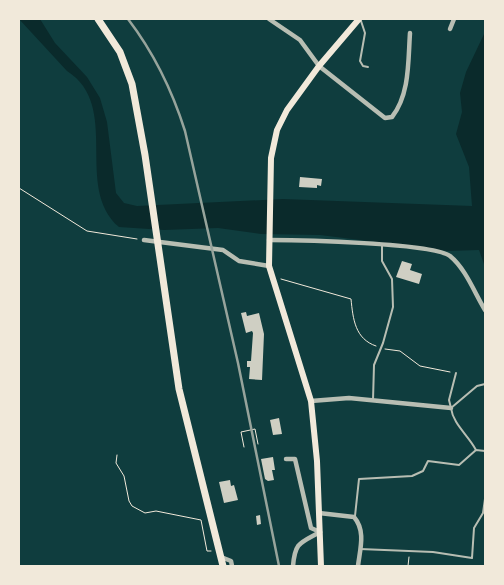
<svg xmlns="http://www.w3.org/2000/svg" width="504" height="585" font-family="Cabin,sans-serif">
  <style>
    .water { fill: #0a2a2b }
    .building { fill: #cfcfc3 }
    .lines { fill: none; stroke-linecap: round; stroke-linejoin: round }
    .path { stroke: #f1e9da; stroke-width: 1 }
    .service { stroke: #b8beb3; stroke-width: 2 }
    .minor { stroke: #b8beb3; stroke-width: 4.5 }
    .secondary { stroke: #f1e9da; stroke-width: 6 }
    .trunk { stroke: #f1e9da; stroke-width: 7 }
    .rail { stroke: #97a49c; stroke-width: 2.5 }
  </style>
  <rect width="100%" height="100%" fill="#0f3d3e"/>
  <path class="water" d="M19 19H40L55 43 87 77 100 98 107 122 116 193 124 203 137 206 283 199 472 206 469 167 456 134 462 112 460 93 466 72 485 32V267L479 250 448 251 320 235 261 234 218 228 164 230 119 227C73 187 122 106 67 71Z"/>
  <g class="building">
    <polygon points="300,177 322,179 321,186 317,185 317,188 299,187"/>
    <polygon points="402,261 412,264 410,270 422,274 419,284 396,277"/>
    <polygon points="246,312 247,316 259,313 264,334 262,380 249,379 250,367 247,367 247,361 251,361 253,333 252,331 246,333 241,313"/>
    <polygon points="279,418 282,434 273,435 270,420"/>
    <polygon points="273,457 275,470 272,470 274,480 268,481 265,479 261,459"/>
    <polygon points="230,480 231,486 234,485 238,500 224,503 219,482"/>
    <polygon points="260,515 261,524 257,525 256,516"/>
  </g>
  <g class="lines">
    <g class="path">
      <polyline points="19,188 87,231 137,239"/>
      <path d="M281 279 351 299C353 319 355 339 376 346"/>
      <polyline points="385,349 400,351 420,366 450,372"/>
      <polyline points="244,447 241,432 255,429 258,444"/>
      <polyline points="117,455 116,463 124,476 129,501 132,506 145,513 156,511 201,520 207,551 211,551"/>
      <polyline points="408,566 409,557"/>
    </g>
    <g class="service">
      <polyline points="361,21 365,33 360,61 363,66 368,67"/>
      <polyline points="373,400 374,365 383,343 393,307 392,279 382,261 382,246"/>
      <polyline points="451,408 449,400 456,373"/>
      <path d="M476 450C468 435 453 424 451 408L477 386 485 384"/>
      <polyline points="355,516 359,479 412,476 423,471 428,461 459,465 476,450 485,451"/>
      <polyline points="360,549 433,552 472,558 474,528 483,513 485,499"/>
    </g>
    <g class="minor">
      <path d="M269 19 300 40 319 66 385 118 392 117C410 94 408 61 410 33"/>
      <polyline points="450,29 454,19"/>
      <polyline points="144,240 223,250 239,261 269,266"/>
      <path d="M269 240C298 240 433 243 450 256 466 269 475 294 485 310"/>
      <polyline points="311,401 349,398 451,408"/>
      <polyline points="286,459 295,459 311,528 320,532"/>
      <path d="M319 513 354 517C366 531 360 549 358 566"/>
      <polyline points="221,557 231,561 232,566"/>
      <path d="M293 566C295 542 300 543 320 532"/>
    </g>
    <polyline class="secondary" points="321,566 317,461 311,401 269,266 271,158 277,130 287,110 319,66 359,19"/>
    <polyline class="trunk" points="98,19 120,52 132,84 145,155 179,389 223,566"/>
    <path class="rail" d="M128 19C154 53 172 90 185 131L238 363 279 566"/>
  </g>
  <rect width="504" height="585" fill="none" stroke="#f1e9da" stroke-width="40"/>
</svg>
